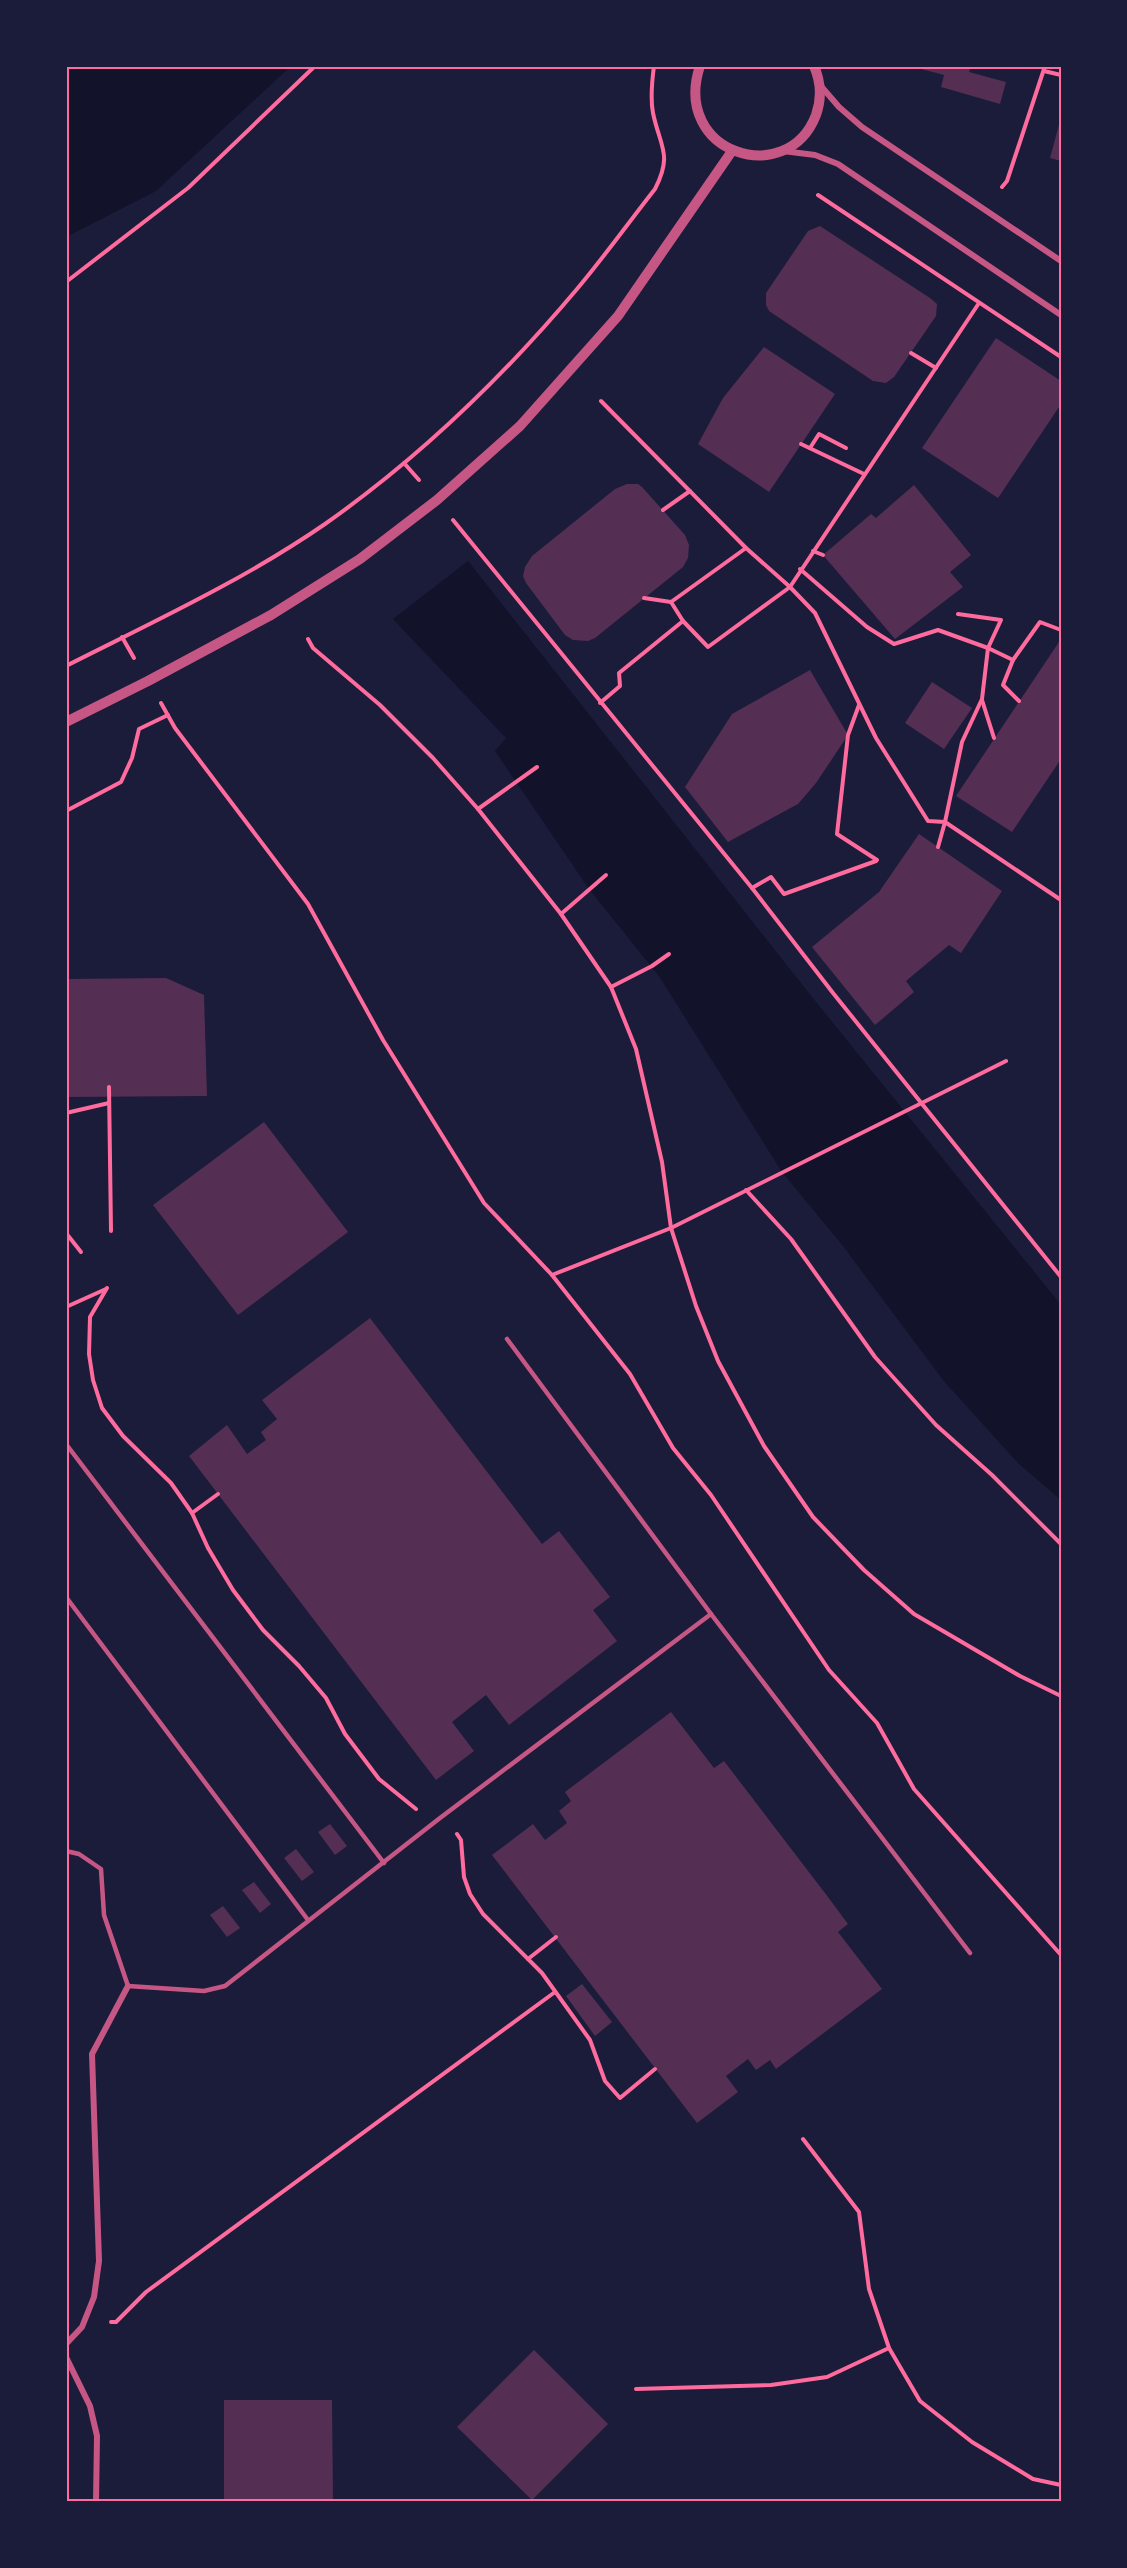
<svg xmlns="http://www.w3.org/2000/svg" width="1127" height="2568" font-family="'Times New Roman',serif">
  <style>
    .water { fill: #12122b }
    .building { fill: #542f53 }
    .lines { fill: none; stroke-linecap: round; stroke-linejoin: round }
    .path { stroke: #ff6b9d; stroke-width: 4 }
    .service { stroke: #c65784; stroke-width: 4.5 }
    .minor { stroke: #c65784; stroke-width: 6 }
    .tertiary { stroke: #c65784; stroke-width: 10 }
    .neatline { fill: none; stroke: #ff6b9d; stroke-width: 2 }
  </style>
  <rect width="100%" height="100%" fill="#1b1b3a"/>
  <g class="water">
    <polygon points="66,66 291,66 156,191 66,237"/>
    <polygon points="468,561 812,997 1061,1305 1061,1500 1018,1463 943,1380 843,1246 782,1172 659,976 589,889 495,751 506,738 393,619"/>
  </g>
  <g class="building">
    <polygon points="922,66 971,66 969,72 1006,82 1000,104 941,87 944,75 921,69"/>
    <polygon points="1060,121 1061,121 1061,161 1050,158"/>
    <polygon points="820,226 930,298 937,304 936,316 894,377 886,383 873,381 769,311 766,305 766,293 808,231"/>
    <polygon points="996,338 1061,381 1061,404 998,498 922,448"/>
    <polygon points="764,347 835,394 769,492 698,444 723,398"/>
    <polygon points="627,484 638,484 642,487 685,535 689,545 688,558 683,567 595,638 588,641 573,640 565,635 526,583 523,576 525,567 532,556 615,489"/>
    <polygon points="914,485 971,555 950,572 963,587 895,639 823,555 871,514 876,518"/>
    <polygon points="1061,639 1061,759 1012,832 956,796"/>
    <polygon points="810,670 848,735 816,783 798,804 728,842 685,787 732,714"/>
    <polygon points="932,682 972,708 944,749 905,723"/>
    <polygon points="919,834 1002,891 961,953 949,945 906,981 914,992 875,1025 812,947 879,892"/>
    <polygon points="166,978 204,995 207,1096 66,1097 66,979"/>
    <polygon points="264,1122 348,1232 238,1315 153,1205"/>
    <polygon points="370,1318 542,1544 559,1531 610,1597 593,1610 617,1641 509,1725 486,1695 452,1722 474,1751 436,1780 189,1456 227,1425 247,1454 266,1440 261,1432 277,1419 262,1400"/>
    <polygon points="671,1712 714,1768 724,1761 828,1897 848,1924 838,1932 882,1989 776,2069 770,2060 756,2070 748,2059 726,2076 738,2092 697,2123 492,1855 533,1824 545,1840 567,1823 559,1811 571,1801 565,1792"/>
    <polygon points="330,1824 347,1846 335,1855 318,1832"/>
    <polygon points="296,1849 314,1872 302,1881 284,1858"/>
    <polygon points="254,1882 271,1904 260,1913 242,1890"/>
    <polygon points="223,1906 240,1928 227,1937 210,1915"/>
    <polygon points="582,1984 612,2022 595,2036 566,1996"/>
    <polygon points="534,2350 608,2424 532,2500 457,2427"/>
    <polygon points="224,2400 332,2400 333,2502 224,2502"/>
  </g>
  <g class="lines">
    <g class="path">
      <polyline points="1044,71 1061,75"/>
      <polyline points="1002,187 1007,181 1045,66"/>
      <polyline points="818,195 1061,357"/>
      <polyline points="66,282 188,188 315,66"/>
      <polyline points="911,353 936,368"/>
      <polyline points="601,401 746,548"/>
      <polyline points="801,444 864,474"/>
      <polyline points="810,448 819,434 846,448"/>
      <polyline points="404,463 419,480"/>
      <polyline points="663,510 690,491"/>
      <polyline points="453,520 752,888 833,993 1061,1277"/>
      <polyline points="813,551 823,555"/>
      <polyline points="800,569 867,627 894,644 938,630 988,648 982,699 962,742 945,822 1061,900"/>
      <polyline points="644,598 671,602"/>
      <polyline points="958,614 1001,620 988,648 1013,660 1040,622 1061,630"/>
      <polyline points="122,637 134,658"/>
      <polyline points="308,639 313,648 380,705 433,758 478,809 561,914 611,987 636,1049 662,1162 671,1228 696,1306 718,1361 764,1446 813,1517 864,1570 914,1614 1020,1676 1061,1696"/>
      <polyline points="1013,660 1003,685 1019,701"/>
      <path d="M66 666C153 622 244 580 325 524 419 458 503 377 577 289 604 257 629 222 655 189 673 154 660 147 653 113 650 98 652 81 654 66"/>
      <polyline points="982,700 994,738"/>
      <polyline points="161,703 175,728 308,904 383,1040 484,1203 552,1275 630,1374 673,1448 711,1495 829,1670 877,1723 914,1789 1061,1955"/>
      <polyline points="600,703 620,686 619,673 683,621"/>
      <polyline points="859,705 848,735 837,834 877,860"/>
      <polyline points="478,809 537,767"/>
      <polyline points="66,811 121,782 132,758 139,729 168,715"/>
      <polyline points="938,847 945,822 928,821 876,738 815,613 790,587 708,647 683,621 671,602 746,548 790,587 979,303"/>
      <polyline points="752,888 771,877 784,894 876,861"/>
      <polyline points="561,914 606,875"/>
      <polyline points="611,987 652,966 669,954"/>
      <polyline points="109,1087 111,1231"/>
      <polyline points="66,1113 109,1103"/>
      <polyline points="746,1190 791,1239 875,1357 936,1425 992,1475 1061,1544"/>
      <polyline points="66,1233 81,1252"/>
      <polyline points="552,1275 671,1228 1006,1061"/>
      <polyline points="107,1288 90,1317 89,1354 93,1380 102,1408 123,1436 171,1483 192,1513 208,1548 233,1590 263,1630 299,1666 326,1698 345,1734 379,1779 416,1809"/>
      <polyline points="66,1307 106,1289"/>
      <polyline points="192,1513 218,1494"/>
      <polyline points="457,1834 461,1840 464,1877 470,1894 483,1914 542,1973 590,2040 605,2081 620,2098 655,2069"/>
      <polyline points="528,1959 556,1937"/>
      <polyline points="803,2139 859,2212 869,2289 889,2348 920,2401 972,2442 1033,2479 1061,2485"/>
      <polyline points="111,2322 116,2322 146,2292 555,1992"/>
      <polyline points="636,2389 771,2385 827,2377 889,2348"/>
    </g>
    <g class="service">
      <polyline points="507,1339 711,1614 970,1953"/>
      <polyline points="66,1444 384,1863"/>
      <polyline points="66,1597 308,1920"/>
      <polyline points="66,1851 79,1854 101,1869 104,1915 128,1986 204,1991 225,1986 440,1818 711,1614"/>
    </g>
    <g class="minor">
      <polyline points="820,85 839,107 862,127 1061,261"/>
      <polyline points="783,151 815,155 838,164 1061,315"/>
      <polyline points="66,2344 82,2327 94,2297 99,2261 92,2054 128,1986"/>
      <polyline points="66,2357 90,2406 97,2436 96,2502"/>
    </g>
    <g class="tertiary">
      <path d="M700 66C671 153 787 190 816 115 822 98 821 82 814 66"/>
      <polyline points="66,722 148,681 271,615 360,559 437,500 520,426 618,316 732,151"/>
    </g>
  </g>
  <rect width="1127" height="2568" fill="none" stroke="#1b1b3a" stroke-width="135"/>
  <rect x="68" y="68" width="992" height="2432" class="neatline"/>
</svg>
